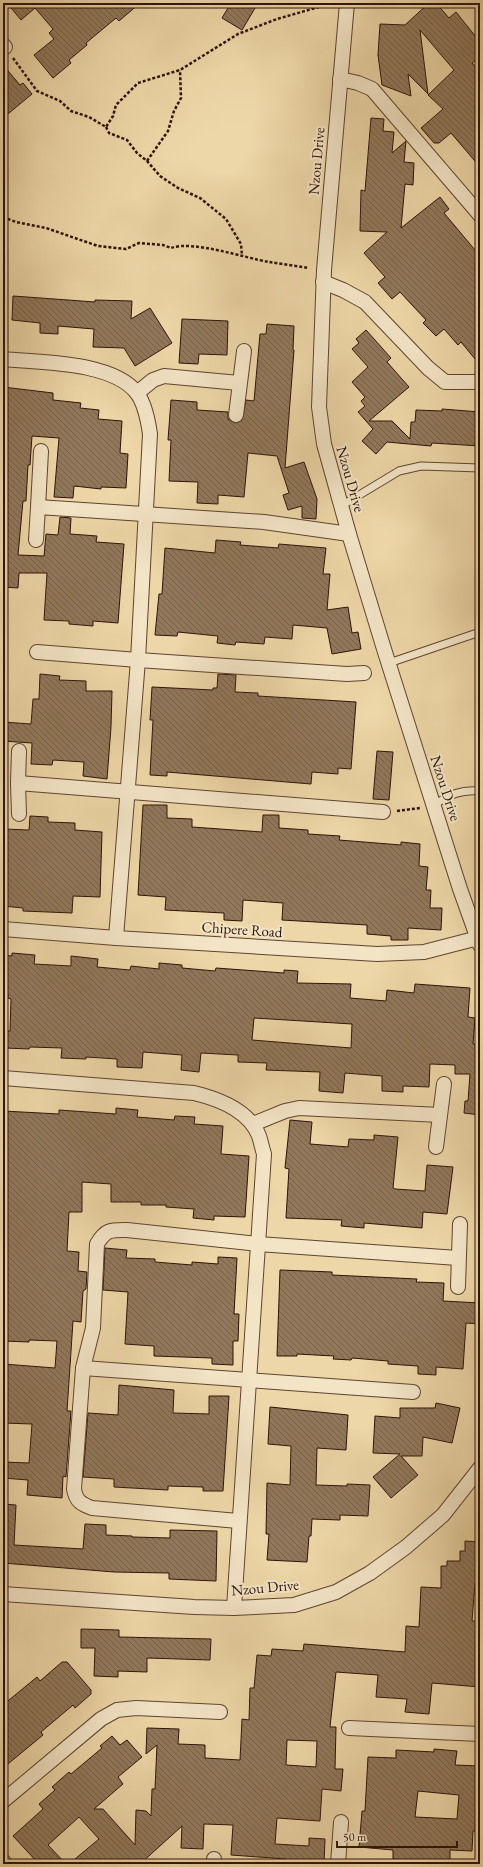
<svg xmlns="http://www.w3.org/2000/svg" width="483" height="1867" font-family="'EB Garamond',serif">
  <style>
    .building { fill: url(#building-back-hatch); stroke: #2e1309; fill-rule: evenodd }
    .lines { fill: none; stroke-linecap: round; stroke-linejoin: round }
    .service-casing { stroke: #5e4430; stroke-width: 9 }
    .minor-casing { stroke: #5e4430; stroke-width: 16 }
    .path { stroke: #2e1309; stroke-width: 2.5; stroke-dasharray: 3 2; stroke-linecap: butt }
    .service { stroke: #f3e4c6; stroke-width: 7 }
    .minor { stroke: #f3e4c6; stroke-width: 14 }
    .labels { text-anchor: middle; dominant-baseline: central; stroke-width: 4; stroke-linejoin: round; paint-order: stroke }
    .street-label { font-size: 15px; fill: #2e1309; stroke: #f3e4c6 }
  </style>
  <defs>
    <pattern id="building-back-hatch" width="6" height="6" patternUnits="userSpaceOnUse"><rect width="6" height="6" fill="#91785b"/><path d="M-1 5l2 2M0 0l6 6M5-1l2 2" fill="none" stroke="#776149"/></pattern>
  </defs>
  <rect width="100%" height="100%" fill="#edd6a7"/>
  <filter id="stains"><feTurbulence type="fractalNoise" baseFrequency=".005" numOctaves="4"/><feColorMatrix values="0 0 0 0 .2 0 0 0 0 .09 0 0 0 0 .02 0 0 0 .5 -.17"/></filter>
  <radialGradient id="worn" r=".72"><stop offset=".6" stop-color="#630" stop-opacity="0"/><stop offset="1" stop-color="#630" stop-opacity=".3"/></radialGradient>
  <g class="building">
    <polygon points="7,3 140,3 119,21 116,18 86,43 87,45 69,60 71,63 53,78 34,55 54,39 49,33 53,29 35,8 21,20"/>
    <polygon points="231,3 258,3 242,30 222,18"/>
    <polygon points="429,3 436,3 449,18 456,12 480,42 480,57 472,63 480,72 480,167 451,133 439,143 434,143 421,128 443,109 428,95 454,70 420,30 428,94 408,74 411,96 382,85 378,55 380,24 405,25"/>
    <polygon points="3,65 20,85 23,83 32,94 3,118"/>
    <polygon points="371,118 384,119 383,131 394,132 392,153 406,141 404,162 414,163 413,185 405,184 401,228 440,197 449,209 444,213 480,256 480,365 461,342 458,345 444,329 436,336 423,323 426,320 400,292 392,299 378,283 385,277 364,253 387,232 360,231 361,190 365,191"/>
    <polygon points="13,296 95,302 95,300 132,301 131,319 150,308 172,343 135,366 124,348 93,347 94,329 58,326 58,334 40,333 40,323 12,320"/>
    <polygon points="182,319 228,321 227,355 199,354 198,364 179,363"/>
    <polygon points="267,324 294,326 293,350 294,350 285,468 304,462 317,499 316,519 302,518 302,506 288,510 283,495 289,493 277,456 248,453 244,497 218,495 218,504 197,503 198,482 169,481 171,440 168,440 171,400 197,402 197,410 228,412 228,419 235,423 242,420 246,400 254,401 260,334 266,334"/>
    <polygon points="366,330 391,358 387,362 409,387 369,421 392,421 410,439 411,422 415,422 416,410 442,411 442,409 480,412 480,446 432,443 431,446 387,442 376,454 362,441 373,429 358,412 365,406 361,401 365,397 352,382 368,367 352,349 359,343 356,339"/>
    <polygon points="3,387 53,393 53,400 81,403 80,408 99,410 98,419 122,421 120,453 128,454 126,488 101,487 101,489 74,486 73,498 54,497 59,438 32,436 30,465 28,465 26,501 23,501 18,555 44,556 46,534 58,535 60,517 71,518 70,534 97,536 96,542 124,544 118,623 93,621 93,626 69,624 69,621 44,620 47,573 19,573 18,588 3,587"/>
    <polygon points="216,540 241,542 240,545 278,548 279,544 326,548 323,574 330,574 327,610 348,607 352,633 358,632 361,649 332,654 327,628 293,625 292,639 265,637 264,644 236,642 235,645 217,643 218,636 178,632 177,636 155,635 159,594 162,594 165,548 215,553"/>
    <polygon points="40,674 60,676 59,680 86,681 86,691 112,691 111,727 107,779 83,776 84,762 53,760 52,765 31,764 32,743 3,741 3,722 31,724 33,699 39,699"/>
    <polygon points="218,674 236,675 235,692 258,693 258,696 356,702 351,769 338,768 338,774 312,772 311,784 167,772 167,776 150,775 153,720 150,720 152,687 213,690 213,688 217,688"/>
    <polygon points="377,751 393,752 389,800 373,799"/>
    <polygon points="143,805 167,805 167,818 192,819 192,827 262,832 263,815 279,815 279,828 308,830 308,834 340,836 339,840 401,845 401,842 420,844 419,866 428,867 426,890 431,890 430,908 442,908 441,930 408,928 408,940 391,940 391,936 367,934 367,925 282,920 283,903 243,900 242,921 224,920 224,913 165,910 166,897 138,895"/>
    <polygon points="30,816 48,817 48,822 75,823 75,830 102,832 100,897 73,896 72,913 23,911 23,908 3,906 3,829 29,830"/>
    <path d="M12 953 35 955 34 964 71 966V956L98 959 97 967 130 970 131 966 159 969V963L182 965V968L215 971 216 968 284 973V970L298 971 297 983 351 984 350 998 386 1001 387 990 414 993 415 984 470 988 468 1017 475 1018 473 1044H479L478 1073H480V1115L464 1113 465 1101H468L470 1074H455V1065L430 1064 429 1087 403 1086V1092L382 1091V1076L345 1073 343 1093 319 1091 320 1072 266 1070 267 1063 238 1062V1055L201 1053 199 1072 181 1070 182 1055 143 1052 142 1068 117 1067V1059L86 1057V1059L61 1058 62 1048 30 1047 29 1049 5 1048 6 1031H10L11 999 8 998V994H3V955L12 956ZM254 1018 352 1024 351 1048 252 1040Z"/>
    <polygon points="116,1108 138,1110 137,1117 174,1120 175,1116 195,1117 194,1124 223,1126 221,1154 249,1156 245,1217 214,1216 214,1220 193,1218 194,1209 166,1207 166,1205 141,1205 141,1202 111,1202 111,1184 82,1182 82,1212 69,1212 67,1251 79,1252 78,1271 87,1272 86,1289 83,1291 81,1322 73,1321 67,1411 71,1411 66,1477 63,1476 62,1498 27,1495 28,1480 3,1478 3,1462 29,1463 32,1424 3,1423 3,1364 55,1368 57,1341 29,1340 29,1342 3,1341 3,1226 6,1178 3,1178 3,1111 59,1114 59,1110 116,1114"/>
    <polygon points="290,1120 312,1122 310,1144 348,1147 349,1139 374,1140 374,1135 398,1137 393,1188 395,1189 425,1191 427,1165 453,1167 447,1214 423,1212 422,1228 364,1223 364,1228 341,1226 342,1220 286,1218 289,1169 285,1168"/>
    <polygon points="105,1248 127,1250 126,1258 155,1259 155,1262 192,1265 192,1262 218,1264 218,1257 237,1258 234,1314 239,1314 238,1341 233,1341 233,1365 212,1364 212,1358 154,1356 154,1346 125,1344 128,1292 103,1290"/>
    <polygon points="280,1270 332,1272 332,1275 417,1279 416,1282 444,1283 443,1301 480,1303 480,1324 466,1323 463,1369 436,1367 436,1375 418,1374 418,1366 388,1364 388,1361 352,1358 351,1360 333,1359 334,1356 297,1354 297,1356 277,1356"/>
    <polygon points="119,1385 174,1390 173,1413 209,1414 209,1396 229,1396 223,1491 203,1491 203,1487 168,1486 168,1490 114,1487 114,1479 83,1477 88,1413 118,1415"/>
    <polygon points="436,1403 460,1408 452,1443 423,1437 422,1456 401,1456 418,1475 391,1498 373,1477 400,1454 373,1453 375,1416 400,1418 400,1408 435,1408"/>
    <polygon points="270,1407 348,1415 346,1450 317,1448 316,1485 347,1486 347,1484 370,1485 368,1516 340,1515 340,1520 312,1519 311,1536 309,1536 307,1562 267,1560 269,1534 266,1534 267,1483 290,1485 291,1446 268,1444"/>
    <polygon points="3,1504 16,1505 14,1545 83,1549 85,1524 106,1525 106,1535 132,1536 132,1537 170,1538 170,1530 217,1531 216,1581 169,1579 169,1573 114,1572 3,1563"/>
    <path d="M465 1541 480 1542V1583H475L472 1621H480V1687L432 1683 429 1714 405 1712 407 1699 376 1697 378 1675 336 1672 330 1727H336L335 1769H343L341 1791 322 1789 320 1821 277 1818 275 1844 309 1846V1838L325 1839 324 1864H286V1859L231 1855 233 1825 204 1824 203 1849 181 1848 182 1826 140 1864H69L99 1839 79 1817 48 1845 66 1864H39L13 1836 43 1809 39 1804 55 1790 52 1787 69 1772 71 1774 102 1748 100 1746 112 1736 120 1745 127 1740 142 1757 118 1777 123 1784 94 1809H103L135 1845 136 1810 146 1811 151 1816 152 1789H155L157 1745 146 1754 147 1728 179 1729 178 1744 205 1745V1758L240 1760 242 1719 249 1720 250 1688H254L257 1655 271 1656 272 1649 303 1651 304 1644 405 1652 406 1626 419 1627 421 1587 441 1588V1566H447V1561H460V1551H465ZM287 1740 317 1741 316 1767 286 1765Z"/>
    <polygon points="81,1629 119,1630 119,1637 211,1639 210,1660 147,1658 147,1672 118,1671 118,1677 94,1676 95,1648 81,1648"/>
    <polygon points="62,1662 67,1662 91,1690 91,1694 75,1708 73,1705 41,1732 43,1735 3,1768 3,1705 37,1677 40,1681"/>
    <path d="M434 1749 457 1751 455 1765 480 1766V1831H473L472 1851 450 1850V1864L393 1859V1850L359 1847 362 1811H365L368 1757 396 1758V1750L434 1752ZM418 1791 459 1795 457 1819 415 1817Z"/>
  </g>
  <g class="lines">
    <g class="service-casing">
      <g id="service">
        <polyline points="341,506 399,471 421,466 480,468"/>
        <polyline points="389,663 480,632"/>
        <path d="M434 805C449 795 461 789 480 791"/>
      </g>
    </g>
    <g class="minor-casing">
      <g id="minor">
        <polyline points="347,3 324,270 319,407 324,444 349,534 384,649 460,889 480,945"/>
        <polyline points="3,45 5,47"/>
        <polyline points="340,79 358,83 372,89 480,215"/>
        <polyline points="323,282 343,290 365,302 428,368 445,382 480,382"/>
        <path d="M3 359C41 363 112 361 137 393 145 404 148 420 150 434L138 660 116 938"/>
        <polyline points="137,393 153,380 164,376 239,383"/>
        <polyline points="236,415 244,351"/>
        <polyline points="38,507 41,451"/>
        <polyline points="36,540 38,507 264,522 349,534"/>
        <polyline points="37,652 138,660 347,674 364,673"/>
        <polyline points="18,783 19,751"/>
        <polyline points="19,814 18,783 383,812"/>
        <polyline points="3,929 116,938 377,954 424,952 478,938"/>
        <path d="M3 1078 194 1093C219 1099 249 1110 259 1136 261 1142 262 1148 264 1154L234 1608"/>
        <polyline points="253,1124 285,1111 299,1108 440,1115"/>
        <polyline points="436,1147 444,1084"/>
        <polyline points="458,1287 460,1224"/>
        <polyline points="83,1368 413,1392"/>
        <path d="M238 1521 92 1508C81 1504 76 1501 74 1489L83 1368 93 1328 97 1244C106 1229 111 1230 127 1230L258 1244 458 1258"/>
        <polyline points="3,1594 194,1607 234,1608 294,1605 336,1592 370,1573 406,1547 443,1515 480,1468"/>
        <polyline points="349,1728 480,1734"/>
        <polyline points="3,1801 101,1719 117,1710 136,1708 220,1712"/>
        <polyline points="3,1861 5,1864"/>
        <polyline points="214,1864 214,1859"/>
        <polyline points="338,1864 341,1822"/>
      </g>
    </g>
    <g class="path">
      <polyline points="13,58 37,91 60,101 71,111 89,117 106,127 113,116 116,105 138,83 180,70 238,34 277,19 333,3"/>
      <polyline points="106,127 109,133 127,140 137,153 147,161 160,176 178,188 200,198 226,219 241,244 242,256"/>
      <polyline points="147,161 168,131 174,111 181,98 180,70"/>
      <path d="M3 217 16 222 46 228 98 246 126 249 139 243 163 245 171 248C193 240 245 258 269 262 282 264 296 266 309 268"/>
      <polyline points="397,811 420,808"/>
    </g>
    <use href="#service" class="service"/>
    <use href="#minor" class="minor"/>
  </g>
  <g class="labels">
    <g class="street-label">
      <text transform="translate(316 161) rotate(-85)">Nzou Drive</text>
      <text transform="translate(351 479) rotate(74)">Nzou Drive</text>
      <text transform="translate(446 788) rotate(72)">Nzou Drive</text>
      <text transform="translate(242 929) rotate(4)">Chipere Road</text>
      <text transform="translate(265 1587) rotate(-5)">Nzou Drive</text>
    </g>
  </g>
  <rect width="483" height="1867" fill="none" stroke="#edd6a7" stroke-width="16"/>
  <rect x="4" y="4" width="475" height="1859" fill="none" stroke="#2e1309" stroke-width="2"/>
  <rect x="8" y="8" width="467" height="1851" fill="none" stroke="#2e1309"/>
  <path d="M337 1841v6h120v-6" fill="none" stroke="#2e1309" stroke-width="2"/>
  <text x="343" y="1841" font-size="12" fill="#2e1309" stroke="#f3e4c6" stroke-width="3" paint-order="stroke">50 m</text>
  <rect width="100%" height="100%" filter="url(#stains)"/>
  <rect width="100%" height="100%" fill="url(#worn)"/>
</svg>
